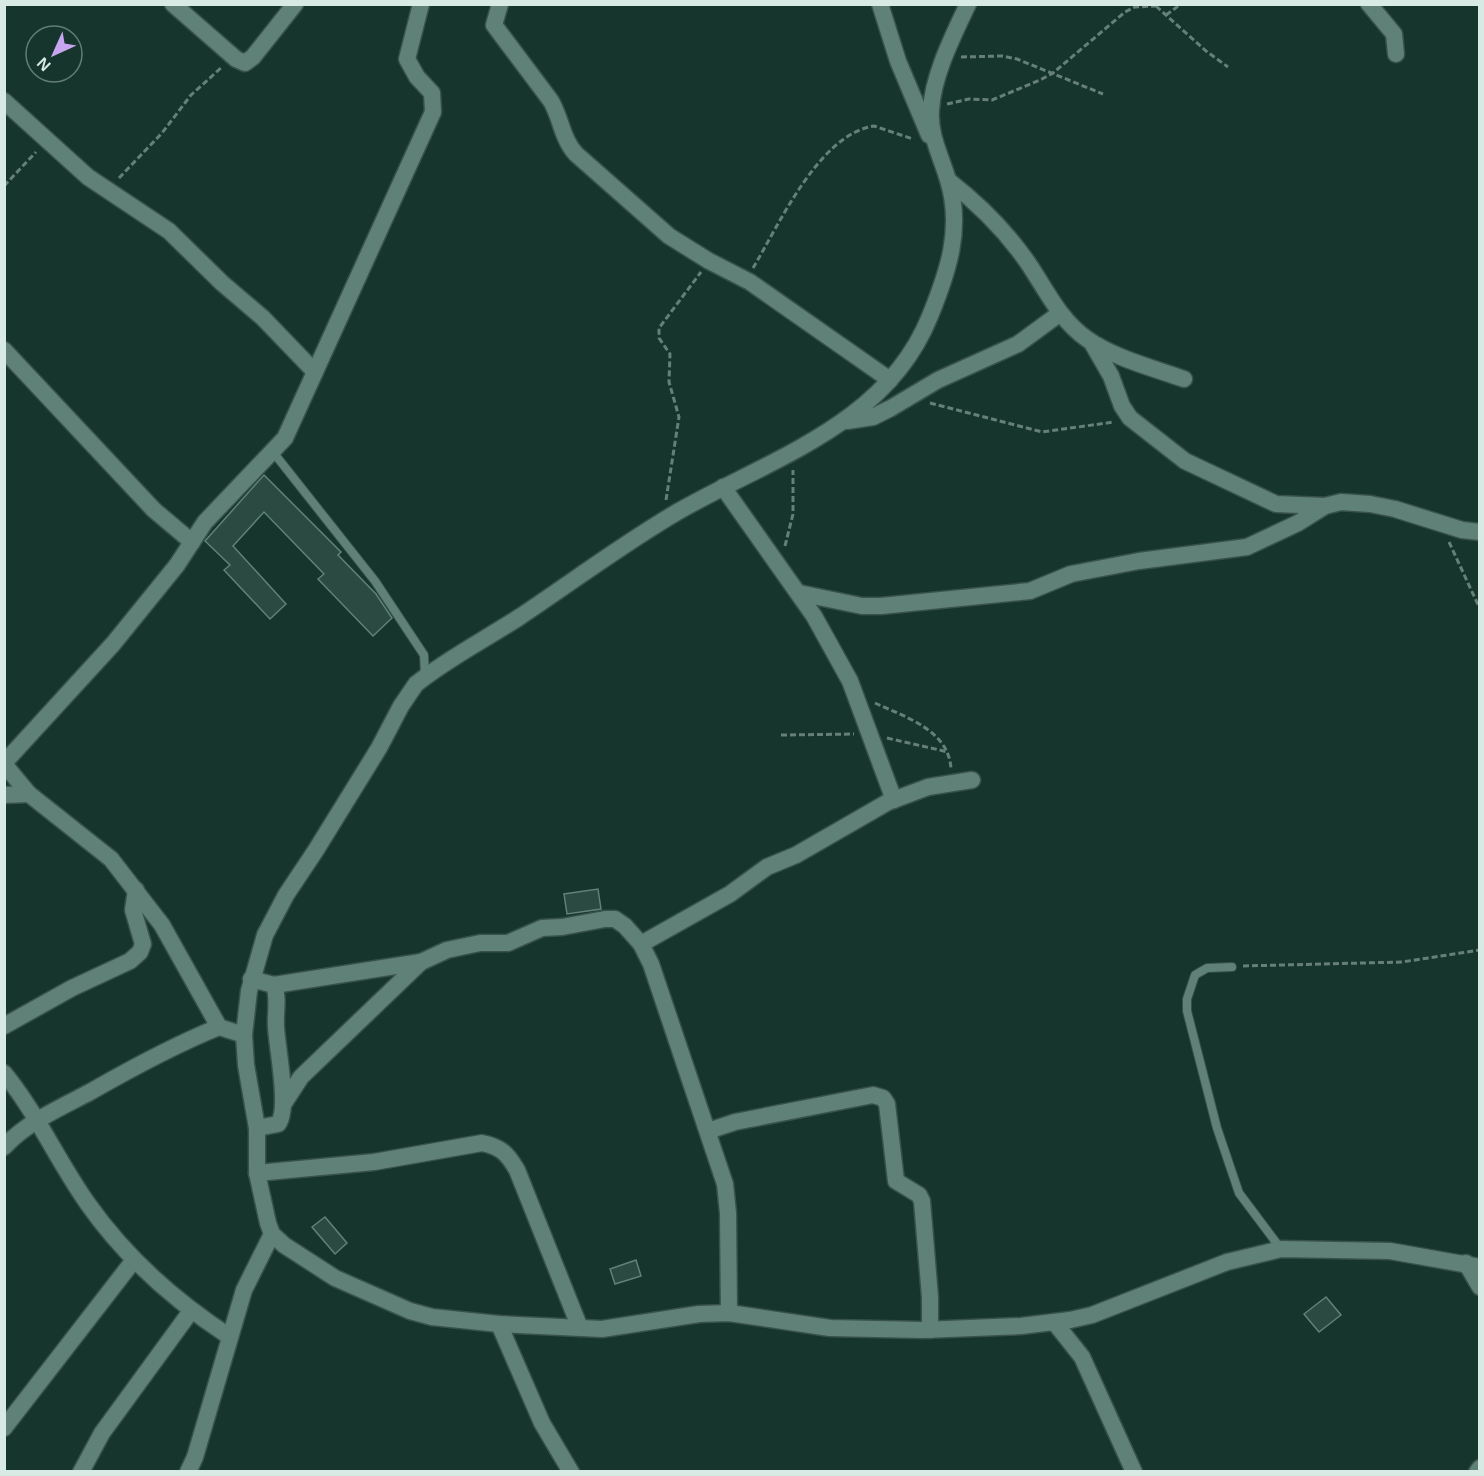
<svg xmlns="http://www.w3.org/2000/svg" width="1484" height="1476" font-family="Arial,sans-serif">
  <style>
    .building { fill: #2a4a42; stroke: #608278; stroke-width: 1.5 }
    .lines { fill: none; stroke-linecap: round; stroke-linejoin: round }
    .lane-casing { stroke: #38524b; stroke-width: 10 }
    .street-casing { stroke: #38524b; stroke-width: 19 }
    .path { stroke: #668079; stroke-width: 3; stroke-dasharray: 6 3; stroke-linecap: butt }
    .lane { stroke: #608177; stroke-width: 8 }
    .street { stroke: #608177; stroke-width: 16 }
  </style>
  <rect width="100%" height="100%" fill="#15352d"/>
  <g class="building">
    <polygon points="264,475 341,552 338,555 376,594 392,618 373,636 318,579 324,574 264,512 233,546 286,604 270,619 224,570 230,565 205,541"/>
    <polygon points="598,889 601,909 567,914 564,894"/>
    <polygon points="325,1217 347,1243 335,1254 312,1227"/>
    <polygon points="636,1260 641,1276 615,1284 610,1269"/>
    <polygon points="1326,1297 1341,1315 1319,1332 1304,1314"/>
  </g>
  <g class="lines">
    <g class="lane-casing">
      <g id="lane">
        <polyline points="273,452 375,581 424,655 425,676"/>
        <polyline points="1232,967 1207,968 1195,975 1187,999 1187,1011 1217,1128 1239,1193 1281,1249"/>
      </g>
    </g>
    <g class="street-casing">
      <g id="street">
        <polyline points="173,4 236,59 245,63 253,57 295,4"/>
        <path d="M500 4 494 25 551 101C561 118 562 139 576 154L669 236 709 261 750 282 890 380"/>
        <polyline points="880,4 898,61 929,135"/>
        <path d="M968 4C953 36 933 75 931 110 929 135 941 156 948 180 963 228 948 272 930 316 887 424 772 458 679 511 624 543 572 582 518 618 484 640 447 659 416 684L401 706 379 748 316 850 286 895 265 935 249 991 244 1035 246 1065 257 1128V1173L268 1223 272 1234 284 1245 335 1278 410 1311 432 1317 499 1324 602 1329 699 1314 729 1313 830 1328 923 1330 1021 1326 1070 1320 1092 1315 1227 1262 1281 1249 1390 1251 1480 1267"/>
        <polyline points="1369,4 1394,34 1396,54"/>
        <polyline points="4,101 88,177 169,231 222,283 263,318 315,372"/>
        <path d="M949 181C980 205 1006 231 1028 263 1047 291 1059 319 1087 339 1114 358 1153 368 1184 379"/>
        <polyline points="1092,343 1111,376 1122,406 1130,418 1185,461 1276,504 1325,506"/>
        <polyline points="4,350 154,510 192,542"/>
        <polyline points="847,421 873,417 891,408 938,380 1018,344 1059,314"/>
        <polyline points="723,487 814,616 850,681 894,800"/>
        <polyline points="799,593 862,606 881,606 1030,591 1071,574 1139,561 1247,547 1298,523 1325,506 1341,502 1370,504 1395,509 1462,530 1480,532"/>
        <polyline points="4,763 113,644 177,565 205,522 285,438 433,112 432,93 417,77 407,59 421,4"/>
        <polyline points="4,764 29,794 111,859 162,925 219,1027 244,1035"/>
        <polyline points="4,795 29,794"/>
        <polyline points="641,944 730,894 767,867 796,855 888,802 928,787 972,780"/>
        <polyline points="251,979 274,985 421,962 447,950 480,943 508,943 542,928 562,927 605,919 615,919 625,926 641,944 651,964 725,1184 728,1213 729,1313"/>
        <polyline points="4,1026 72,988 130,961 140,952 143,944 133,910 136,890"/>
        <path d="M4 1073C37 1113 58 1162 88 1204 126 1258 175 1301 230 1337"/>
        <polyline points="284,1103 301,1077 421,962"/>
        <path d="M257 1128 278 1124C290 1109 277 1048 276 1027 275 1012 279 999 274 985"/>
        <polyline points="708,1131 735,1122 873,1095 883,1098 887,1104 896,1181 919,1195 922,1201 930,1297 930,1330"/>
        <path d="M4 1147C27 1122 60 1108 90 1092 132 1068 174 1045 219 1027"/>
        <path d="M257 1173 374 1162 482 1143C501 1147 507 1153 517 1170L580 1328"/>
        <polyline points="1466,1263 1480,1287"/>
        <polyline points="1055,1323 1082,1357 1134,1472"/>
        <polyline points="499,1324 542,1423 571,1472"/>
        <polyline points="4,1428 134,1260"/>
        <polyline points="81,1472 102,1433 191,1311"/>
        <polyline points="188,1472 195,1457 244,1290 272,1234"/>
        <polyline points="1477,1472 1480,1468"/>
      </g>
    </g>
    <g class="path">
      <polyline points="1156,6 1206,51 1228,67"/>
      <polyline points="1166,15 1181,4"/>
      <polyline points="961,57 1002,56 1017,59 1103,94"/>
      <polyline points="947,104 969,99 992,100 1040,80 1053,73 1125,12 1135,7 1156,6"/>
      <polyline points="119,178 162,133 191,95 222,67"/>
      <polyline points="4,186 36,152"/>
      <path d="M753 268C779 225 819 134 874 126L913 139"/>
      <polyline points="930,403 1042,432 1114,422"/>
      <polyline points="666,500 679,417 669,382 670,354 659,338 659,328 701,272"/>
      <polyline points="1449,542 1480,609"/>
      <polyline points="785,546 793,514 793,470"/>
      <path d="M875 703C905 717 949 730 951 769"/>
      <polyline points="781,735 854,734"/>
      <polyline points="887,738 948,752"/>
      <polyline points="1243,966 1402,962 1480,950"/>
    </g>
    <use href="#lane" class="lane"/>
    <use href="#street" class="street"/>
  </g>
  <rect width="1484" height="1476" fill="none" stroke="#d8eae4" stroke-width="12"/>
  <g transform="translate(54 54) rotate(225)"><circle r="28" fill="#15352d" stroke="#637d76" stroke-width="1.5"/>
  <path d="M0-4.5L10 22L0 15L-10 22Z" fill="#c8a6ef"/>
  <text y="-9" font-size="16" font-weight="bold" text-anchor="middle" fill="#d8eae4">N</text>
  </g>
</svg>
